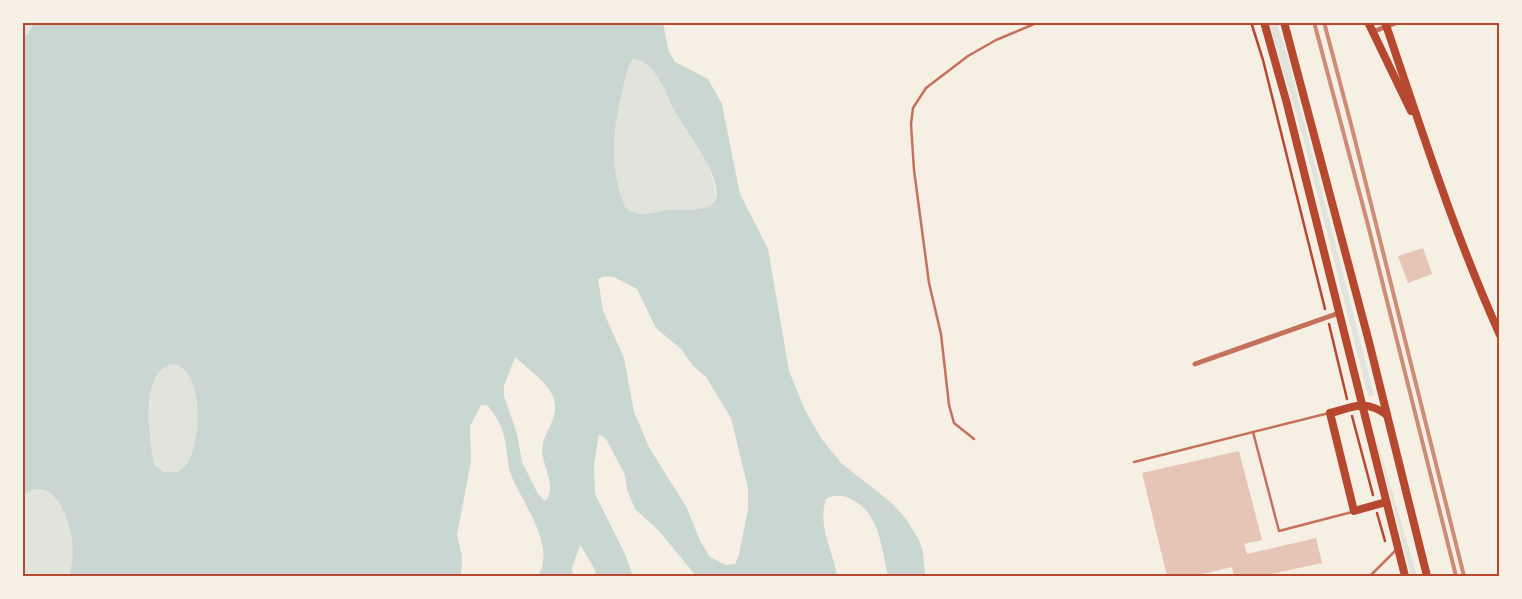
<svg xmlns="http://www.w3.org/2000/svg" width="1522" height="599" font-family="Poppins,sans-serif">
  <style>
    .green { fill: #e2e4dc }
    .water { fill: #c9d6d2; fill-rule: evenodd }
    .building { fill: #e6c5b7 }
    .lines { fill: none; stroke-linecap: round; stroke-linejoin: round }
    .path { stroke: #b5482f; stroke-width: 2.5 }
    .service { stroke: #c5725c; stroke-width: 2.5 }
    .minor { stroke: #c5725c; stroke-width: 5 }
    .secondary { stroke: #b5482f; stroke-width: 8 }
    .primary { stroke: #b5482f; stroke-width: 8 }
    .rail { stroke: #cf8b77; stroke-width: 4 }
    .neatline { fill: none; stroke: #b5482f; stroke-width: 2 }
  </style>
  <rect width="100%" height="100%" fill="#f6efe4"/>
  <g class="green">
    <polygon points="23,23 34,23 28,34 23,38"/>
    <polygon points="1269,23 1277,23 1288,59 1374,395 1368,396 1303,137"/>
    <path d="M633 59C650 61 663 83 670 96 679 114 728 187 713 203 703 213 681 208 668 210 653 212 638 219 625 207 605 156 616 115 629 64Z"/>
    <path d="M172 364C205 367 202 445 187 465 184 468 180 470 177 472H164L154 465C150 440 138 374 172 364Z"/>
    <polygon points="1372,423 1417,576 1411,576"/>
    <path d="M37 487C60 491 72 524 73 544 73 555 71 566 70 576H23L22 495Z"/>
  </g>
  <path class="water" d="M34 23H663L669 52 675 62 708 79 722 104 740 194 768 249 789 371 805 410 821 438 841 463 893 504 906 519 919 540 923 552 925 576H888C885 562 880 531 872 519 864 504 843 489 826 499 817 527 833 549 837 576H696L659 531 635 509 627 489 625 475 606 439 599 434 594 465 595 494 625 554 633 576H597L593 566 580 545 572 568 573 576H538C557 545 521 502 510 472 508 466 508 459 507 453 505 433 500 420 487 405H481L470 426 471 461 457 535 462 556 461 576H70C71 566 74 552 72 541 69 517 53 473 23 495L22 38 28 34ZM633 59C656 61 666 95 675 111 683 127 730 186 713 203 703 213 681 208 668 210 653 212 638 219 625 207 605 156 616 115 629 64ZM605 276 614 277 637 289 656 328 681 349 693 366 706 377 731 418 748 488V509L739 555 735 564 726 565 710 557 700 541 687 508 650 449 634 412 624 358 603 311 598 279ZM515 357C527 368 549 383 554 399 560 419 542 433 542 450 542 465 558 488 545 501L538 494 522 462 517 434 504 396V386ZM172 364C205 367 202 445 186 465 184 468 180 470 177 472H164L154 465C150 440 138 374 172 364Z"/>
  <g class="building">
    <polygon points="1423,248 1432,274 1408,283 1398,256"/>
    <polygon points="1239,451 1262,540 1244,544 1247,554 1316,538 1322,563 1262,576 1234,576 1232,567 1194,576 1167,576 1142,473"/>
  </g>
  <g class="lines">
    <g class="path">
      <polyline points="1251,22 1263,60 1325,309"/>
      <polyline points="1329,324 1347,399"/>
      <polyline points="1352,416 1373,495"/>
      <polyline points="1377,513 1385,541"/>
    </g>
    <g class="service">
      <polyline points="1253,432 1279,531 1352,512"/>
      <polyline points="974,439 954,423 949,405 941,334 929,283 914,170 911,124 913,108 926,88 968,56 996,40 1039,22"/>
      <polyline points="1134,462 1329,413"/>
      <polyline points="1370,576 1397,549"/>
    </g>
    <g class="minor">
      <polyline points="1372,32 1398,22"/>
      <polyline points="1195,364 1339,313"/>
    </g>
    <g class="secondary">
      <polyline points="1368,22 1411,111"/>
      <path d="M1385 22C1421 128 1454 233 1500 335"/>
    </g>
    <g class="primary">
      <polyline points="1264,22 1287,104 1405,576"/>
      <polyline points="1284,22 1368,338 1427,576"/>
      <path d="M1386 502 1354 511 1330 413C1354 407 1365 399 1387 415"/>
    </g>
    <g class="rail">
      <polyline points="1314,22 1368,225 1456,576"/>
      <polyline points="1324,22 1352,128 1464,576"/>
    </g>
  </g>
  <rect width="1522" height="599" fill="none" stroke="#f6efe4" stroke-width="48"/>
  <rect x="24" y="24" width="1474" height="551" class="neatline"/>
</svg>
